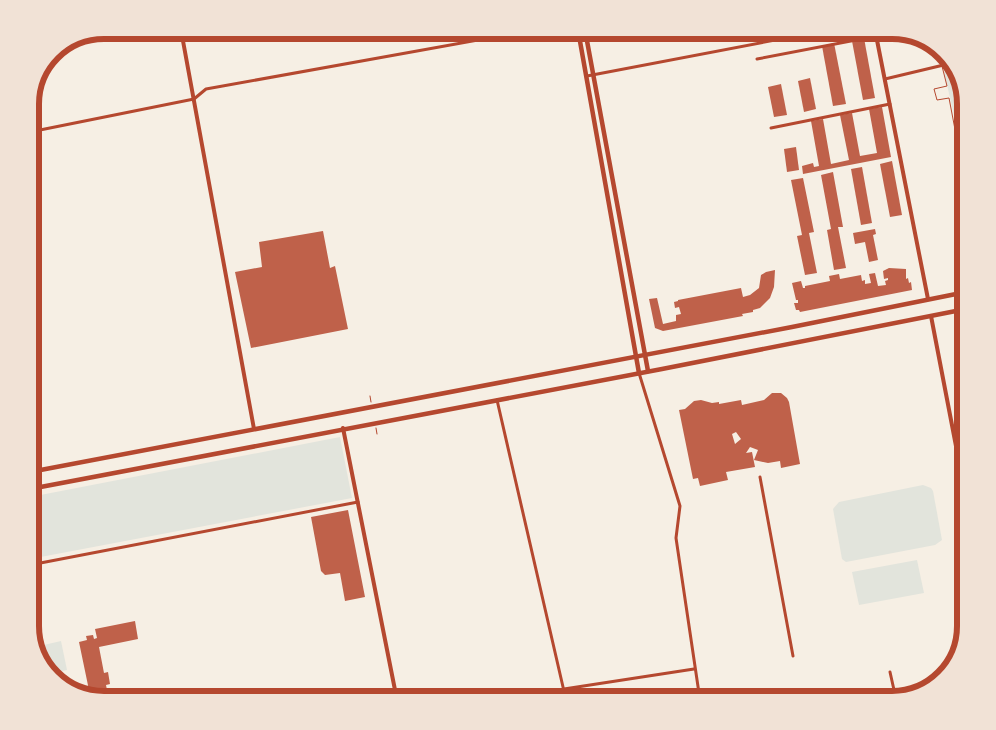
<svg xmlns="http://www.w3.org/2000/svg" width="996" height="730" font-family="Signika,sans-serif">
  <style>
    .green { fill: #e2e4dc }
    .building { fill: #bf614a; fill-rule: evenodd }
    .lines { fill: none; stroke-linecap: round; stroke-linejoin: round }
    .path { stroke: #b5482f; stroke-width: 1 }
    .service { stroke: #b5482f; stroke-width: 1 }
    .minor { stroke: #b5482f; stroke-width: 3 }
    .tertiary { stroke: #b5482f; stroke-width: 4 }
    .secondary { stroke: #b5482f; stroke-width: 4.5 }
    .primary { stroke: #b5482f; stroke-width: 4.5 }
    .rim { fill: none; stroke: #b5482f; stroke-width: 6 }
  </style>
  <rect width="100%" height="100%" fill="#f6efe4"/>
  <g class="green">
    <polygon points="956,69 966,116 955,119 944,72"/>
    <polygon points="966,120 966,162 963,163 955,123"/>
    <polygon points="340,437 352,498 30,559 30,497"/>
    <polygon points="923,485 931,488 933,491 942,540 935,545 846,562 842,559 833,509 839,502"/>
    <polygon points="917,560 924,593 859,605 852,572"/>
    <polygon points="61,641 67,670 50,674 40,663 35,647"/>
  </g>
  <g class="building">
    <polygon points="864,38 875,98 863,100 852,41"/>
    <polygon points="834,43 846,104 833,106 822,46"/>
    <polygon points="810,78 816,109 804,112 798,81"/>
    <polygon points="781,84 787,115 774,117 768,87"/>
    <polygon points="882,107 891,157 803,174 802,166 813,163 814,167 819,166 811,121 823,119 831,164 849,160 840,115 852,113 860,156 877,153 869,109"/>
    <polygon points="796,147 799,170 787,172 784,149"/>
    <polygon points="892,161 902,215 890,217 880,164"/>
    <polygon points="862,167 872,223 861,225 851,169"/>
    <polygon points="833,172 843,227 838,227 846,268 834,270 827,230 831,229 821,175"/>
    <polygon points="803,178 814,232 809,233 817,273 805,275 797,236 802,235 791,180"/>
    <polygon points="875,229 876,234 873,235 878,260 869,262 865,242 855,244 853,233"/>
    <polygon points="323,231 330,268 335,266 348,329 251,348 235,272 262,267 259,242"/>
    <polygon points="889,268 906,269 906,279 908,278 909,283 911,282 912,290 800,312 799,310 796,310 794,303 798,303 798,300 796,300 792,283 801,281 803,288 805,288 805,286 830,281 829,276 839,274 840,279 861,275 862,281 865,280 865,284 871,283 869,274 875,273 878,286 886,285 885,281 888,280 888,278 884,279 883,271"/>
    <polygon points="775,270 774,287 770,298 760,308 753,310 753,312 742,314 743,316 663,331 655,328 649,299 657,298 663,324 676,321 676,315 681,314 679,307 675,308 674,302 678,301 678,300 741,288 743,297 750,295 759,288 761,275 766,272"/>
    <path d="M772 393H781L787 398 789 402 800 464 781 468 780 461 768 463 754 460 758 450 750 447 746 453 752 452 755 467 726 472 728 480 700 486 698 478 693 479 679 410 685 409 694 401 701 400 712 403 719 402V404L741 400 742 405 764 400ZM736 432 741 439 735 444 732 434Z"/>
    <polygon points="348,510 365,597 345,601 340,573 325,575 321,571 311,517"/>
    <polygon points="135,621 138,639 99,647 104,673 108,672 110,684 106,685 109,700 104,700 90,695 79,642 87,640 86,636 93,635 94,639 97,638 95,629"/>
  </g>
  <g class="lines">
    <g class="path">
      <polyline points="370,396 371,402"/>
      <polyline points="376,428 377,434"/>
    </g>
    <g class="service">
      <polyline points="942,66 947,86 934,89 937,100 949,98 962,166"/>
      <polyline points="955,120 966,118"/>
    </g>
    <g class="minor">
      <polyline points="757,59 877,36"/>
      <polyline points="587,76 828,30"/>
      <polyline points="885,79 952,63"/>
      <polyline points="771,128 890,104"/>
      <polyline points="30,132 194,99 206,89 534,30"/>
      <polyline points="639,373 680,506 676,538 700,700"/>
      <polyline points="497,400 566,700"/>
      <polyline points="760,477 793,656"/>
      <polyline points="30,565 358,502"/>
      <polyline points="890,672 896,699"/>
      <polyline points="564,689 694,669"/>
      <polyline points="754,699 754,700"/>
    </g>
    <g class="tertiary">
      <polyline points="181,30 254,429"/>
      <polyline points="875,30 928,299"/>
      <polyline points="931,316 966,498"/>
      <polyline points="343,428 397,700"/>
    </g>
    <g class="secondary">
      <polyline points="578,30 639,373"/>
      <polyline points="585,30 648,371"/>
    </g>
    <g class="primary">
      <polyline points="30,472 792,327 966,292"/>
      <polyline points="30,489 662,369 966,309"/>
    </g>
  </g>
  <path d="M0 0H996V730H0ZM104 39H892A65 65 0 0 1 957 104V626A65 65 0 0 1 892 691H104A65 65 0 0 1 39 626V104A65 65 0 0 1 104 39Z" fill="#f1e2d6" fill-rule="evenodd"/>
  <path class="rim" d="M104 39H892A65 65 0 0 1 957 104V626A65 65 0 0 1 892 691H104A65 65 0 0 1 39 626V104A65 65 0 0 1 104 39Z"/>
</svg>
